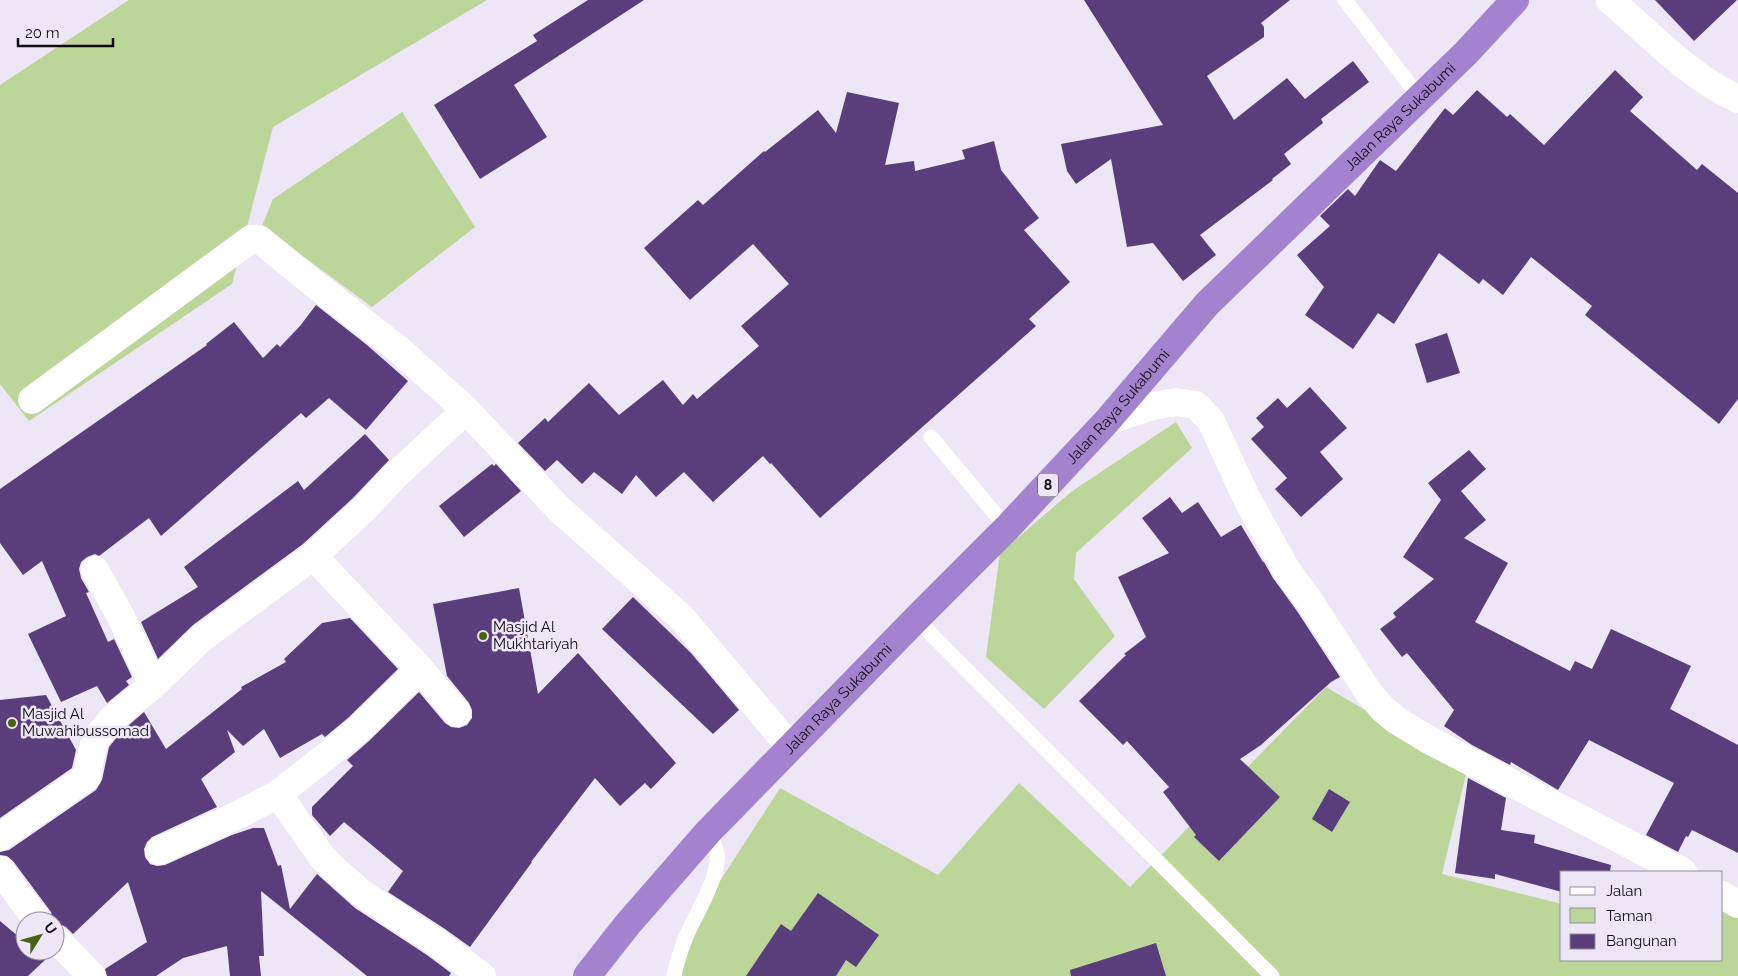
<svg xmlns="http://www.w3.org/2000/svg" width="1738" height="976" font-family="Raleway,sans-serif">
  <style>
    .green { fill: #bcd598 }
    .building { fill: #5a3d7b }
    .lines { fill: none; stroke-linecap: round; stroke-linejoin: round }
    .lane { stroke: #fff; stroke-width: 15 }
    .street { stroke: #fff; stroke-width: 28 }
    .highway { stroke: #a382ce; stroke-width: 28 }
    .poi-dot { fill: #496314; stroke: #ece6f6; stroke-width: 2 }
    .labels { text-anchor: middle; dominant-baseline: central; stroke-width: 5; stroke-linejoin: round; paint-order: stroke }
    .shield { fill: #ece6f6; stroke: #514d56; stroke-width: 1 }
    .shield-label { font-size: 14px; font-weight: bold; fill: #0e0c11 }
    .street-label { font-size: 15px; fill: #0e0c11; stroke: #ece6f6 }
    .poi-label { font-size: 15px; fill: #0e0c11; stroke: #ece6f6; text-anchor: start }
  </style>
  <rect width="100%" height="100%" fill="#ece6f6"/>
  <g class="green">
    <polygon points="129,0 487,0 273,127 232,284 29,421 0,384 0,85"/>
    <polygon points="402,112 475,227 372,307 262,226 273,199"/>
    <polygon points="1176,422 1192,448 1076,553 1074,579 1115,636 1044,709 986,657 1000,553 1071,492"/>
    <polygon points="1326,687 1467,770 1442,874 1562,904 1562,960 1722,960 1722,900 1738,908 1738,976 680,976 677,948 780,788 938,875 1019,783 1130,887"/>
  </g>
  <g class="building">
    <polygon points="588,0 644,0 514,85 547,137 480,179 434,105 537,41 533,35"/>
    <polygon points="1084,0 1290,0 1261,23 1264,27 1264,37 1207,76 1234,120 1287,78 1305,99 1353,61 1369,82 1321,119 1323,123 1284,154 1291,164 1272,179 1273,180 1200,235 1216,255 1183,281 1153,243 1127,247 1111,159 1076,184 1067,171 1061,144 1163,125"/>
    <polygon points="1655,0 1737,0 1694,41"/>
    <polygon points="1615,70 1643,97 1630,111 1697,170 1702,164 1738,193 1738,399 1719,424 1585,315 1592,306 1531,257 1503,295 1483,279 1479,284 1439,253 1394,324 1378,313 1353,349 1305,315 1324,287 1297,255 1330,226 1320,216 1348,189 1355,196 1380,160 1396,171 1445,108 1453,115 1477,90 1507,117 1510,114 1544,145"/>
    <polygon points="847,92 899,103 885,165 914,161 915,171 965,159 962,150 994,141 1001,170 1039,218 1024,230 1070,282 1029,319 1036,326 820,518 771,463 770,464 763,456 713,502 684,472 656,497 636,475 622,494 594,472 582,484 557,460 545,471 518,443 545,418 548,422 589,383 619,415 663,380 683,405 693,394 697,399 759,346 741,326 789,284 753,244 690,300 644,248 698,200 703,205 764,151 765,152 818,110 836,133"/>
    <polygon points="316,305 367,345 408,381 366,430 329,398 306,418 301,413 161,536 149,518 99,556 95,554 87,557 81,562 79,569 81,578 89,592 86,593 108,642 114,639 132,677 126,681 129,685 107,703 97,686 61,702 28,634 66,616 42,561 23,575 0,543 0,489 207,345 206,344 234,322 263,358 277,344 280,347 300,326"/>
    <polygon points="1447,333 1460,373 1427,383 1415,344"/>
    <polygon points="1310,387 1347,428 1320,452 1343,479 1301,517 1275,489 1287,478 1251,439 1264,427 1256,418 1278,398 1287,408"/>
    <polygon points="365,434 389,460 353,498 303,544 193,625 158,659 141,622 198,587 184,567 298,481 304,490"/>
    <polygon points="1469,450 1486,469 1461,491 1486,520 1464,538 1508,563 1475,622 1570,671 1575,661 1592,669 1611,629 1691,666 1670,709 1738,745 1738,853 1692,830 1688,837 1686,836 1678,852 1646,835 1674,783 1589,740 1558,790 1511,762 1510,765 1472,745 1444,726 1454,710 1407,653 1402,657 1380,629 1396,617 1393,613 1434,579 1403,557 1441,500 1428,483"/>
    <polygon points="492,464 494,466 496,464 521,491 464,537 439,506"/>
    <polygon points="1170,497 1182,513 1198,502 1221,537 1241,525 1263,562 1264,562 1273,578 1297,611 1340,677 1331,682 1261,745 1240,759 1280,797 1219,861 1194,837 1196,835 1163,792 1169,787 1127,741 1123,745 1079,701 1126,655 1124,654 1146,637 1118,577 1169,553 1142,518"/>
    <polygon points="519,588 538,694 578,653 676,763 651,789 645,783 620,806 595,778 531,862 532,862 470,947 445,929 388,892 403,871 344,822 330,836 312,815 312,807 353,766 347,760 369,741 419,692 445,723 451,727 459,728 467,725 472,718 472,710 469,703 447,676 433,604"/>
    <polygon points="633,597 691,653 739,710 713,734 602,629"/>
    <polygon points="350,618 398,669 348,718 325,737 322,734 280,758 264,729 243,746 227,730 235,752 201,779 217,807 152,837 147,842 144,849 145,857 150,864 157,866 165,865 232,835 253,828 264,828 278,866 281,865 290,909 317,874 355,908 427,955 451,973 449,976 367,976 261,891 264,956 259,956 261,976 230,976 227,946 183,958 156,976 107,976 105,969 147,942 128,882 73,934 66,927 53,921 51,912 13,861 7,856 0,855 0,852 9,850 96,790 102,780 109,747 122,731 144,712 166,749 242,689 241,687 286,662 284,659 322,623"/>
    <polygon points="46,695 76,750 72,768 0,818 0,700"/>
    <polygon points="1468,778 1506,798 1501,830 1535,835 1534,843 1611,865 1610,872 1562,872 1562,892 1495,874 1495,879 1455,873"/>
    <polygon points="1329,789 1350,802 1332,832 1312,819"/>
    <polygon points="818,893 879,935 856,967 846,960 836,976 746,976 781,924 791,931"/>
    <polygon points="0,921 25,942 25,951 36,951 46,959 28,976 0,976"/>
    <polygon points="1156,943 1166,976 1071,976 1070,970"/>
  </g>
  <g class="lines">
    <g class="lane">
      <polyline points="1345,0 1420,98"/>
      <polyline points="931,437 1007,528"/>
      <polyline points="916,619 1272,976"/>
      <path d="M674 976C677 961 682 946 688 932 696 915 721 872 717 853 716 846 711 839 708 832"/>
    </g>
    <g class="street">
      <path d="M1610 0C1651 35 1688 76 1738 99"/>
      <polyline points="32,400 251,239 259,239 317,286 398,349 466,410 559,509 682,618 791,748"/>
      <polyline points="1107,421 1153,406 1176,402 1196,405 1211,421 1246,497 1286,569 1310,602 1369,693 1383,709 1396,720 1429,740 1683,872"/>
      <polyline points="313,556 420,669 457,713"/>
      <polyline points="95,570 121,617 153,685"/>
      <polyline points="278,794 322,857 335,870 364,895 436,942 482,976"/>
      <polyline points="0,837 87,777 89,763 95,740 111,720 153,685 202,638 313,556 364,509 397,474 466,410"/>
      <polyline points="159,851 240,814 278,794 329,754 358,730 420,669"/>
      <polyline points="0,870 38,921"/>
      <polyline points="1722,895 1738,904"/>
      <polyline points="55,938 92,976"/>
    </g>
    <path class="highway" id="s1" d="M587 976 627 925 708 832 916 619 1007 528 1107 421 1207 304 1466 53 1515 0"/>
  </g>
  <g class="poi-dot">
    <circle cx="483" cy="636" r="5"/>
    <circle cx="12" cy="723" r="5"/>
  </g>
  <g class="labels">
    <rect class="shield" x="1038" y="473.5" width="20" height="23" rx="4"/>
    <g class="shield-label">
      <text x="1048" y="485">8</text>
    </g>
    <g class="street-label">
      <text stroke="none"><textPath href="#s1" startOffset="1184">Jalan Raya Sukabumi</textPath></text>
      <text stroke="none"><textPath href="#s1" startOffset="779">Jalan Raya Sukabumi</textPath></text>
      <text stroke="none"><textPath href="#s1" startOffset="374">Jalan Raya Sukabumi</textPath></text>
    </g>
    <g class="poi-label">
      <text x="493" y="627">Masjid Al<tspan x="493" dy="17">Mukhtariyah</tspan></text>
      <text x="22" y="714">Masjid Al<tspan x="22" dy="17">Muwahibussomad</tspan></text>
    </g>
  </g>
  <rect x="1560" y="871" width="162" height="90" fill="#ece6f6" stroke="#938f9a"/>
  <rect x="1570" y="887" width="25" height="8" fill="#ffffff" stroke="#938f9a"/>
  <text x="1606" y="896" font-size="15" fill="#0e0c11">Jalan</text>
  <rect x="1570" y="908" width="25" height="15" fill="#bcd598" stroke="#938f9a"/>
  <text x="1606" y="921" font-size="15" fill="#0e0c11">Taman</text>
  <rect x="1570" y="934" width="25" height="15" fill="#5a3d7b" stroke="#938f9a"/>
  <text x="1606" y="946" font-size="15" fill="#0e0c11">Bangunan</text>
  <g transform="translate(40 936) rotate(53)"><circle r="24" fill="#ece6f6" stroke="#938f9a"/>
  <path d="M0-4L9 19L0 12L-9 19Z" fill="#496314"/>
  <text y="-8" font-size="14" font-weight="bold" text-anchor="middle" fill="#0e0c11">U</text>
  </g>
  <path d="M18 38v8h95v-8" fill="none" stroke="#0e0c11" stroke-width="2.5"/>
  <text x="25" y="38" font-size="15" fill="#0e0c11" stroke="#ece6f6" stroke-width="4" paint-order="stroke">20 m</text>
</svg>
